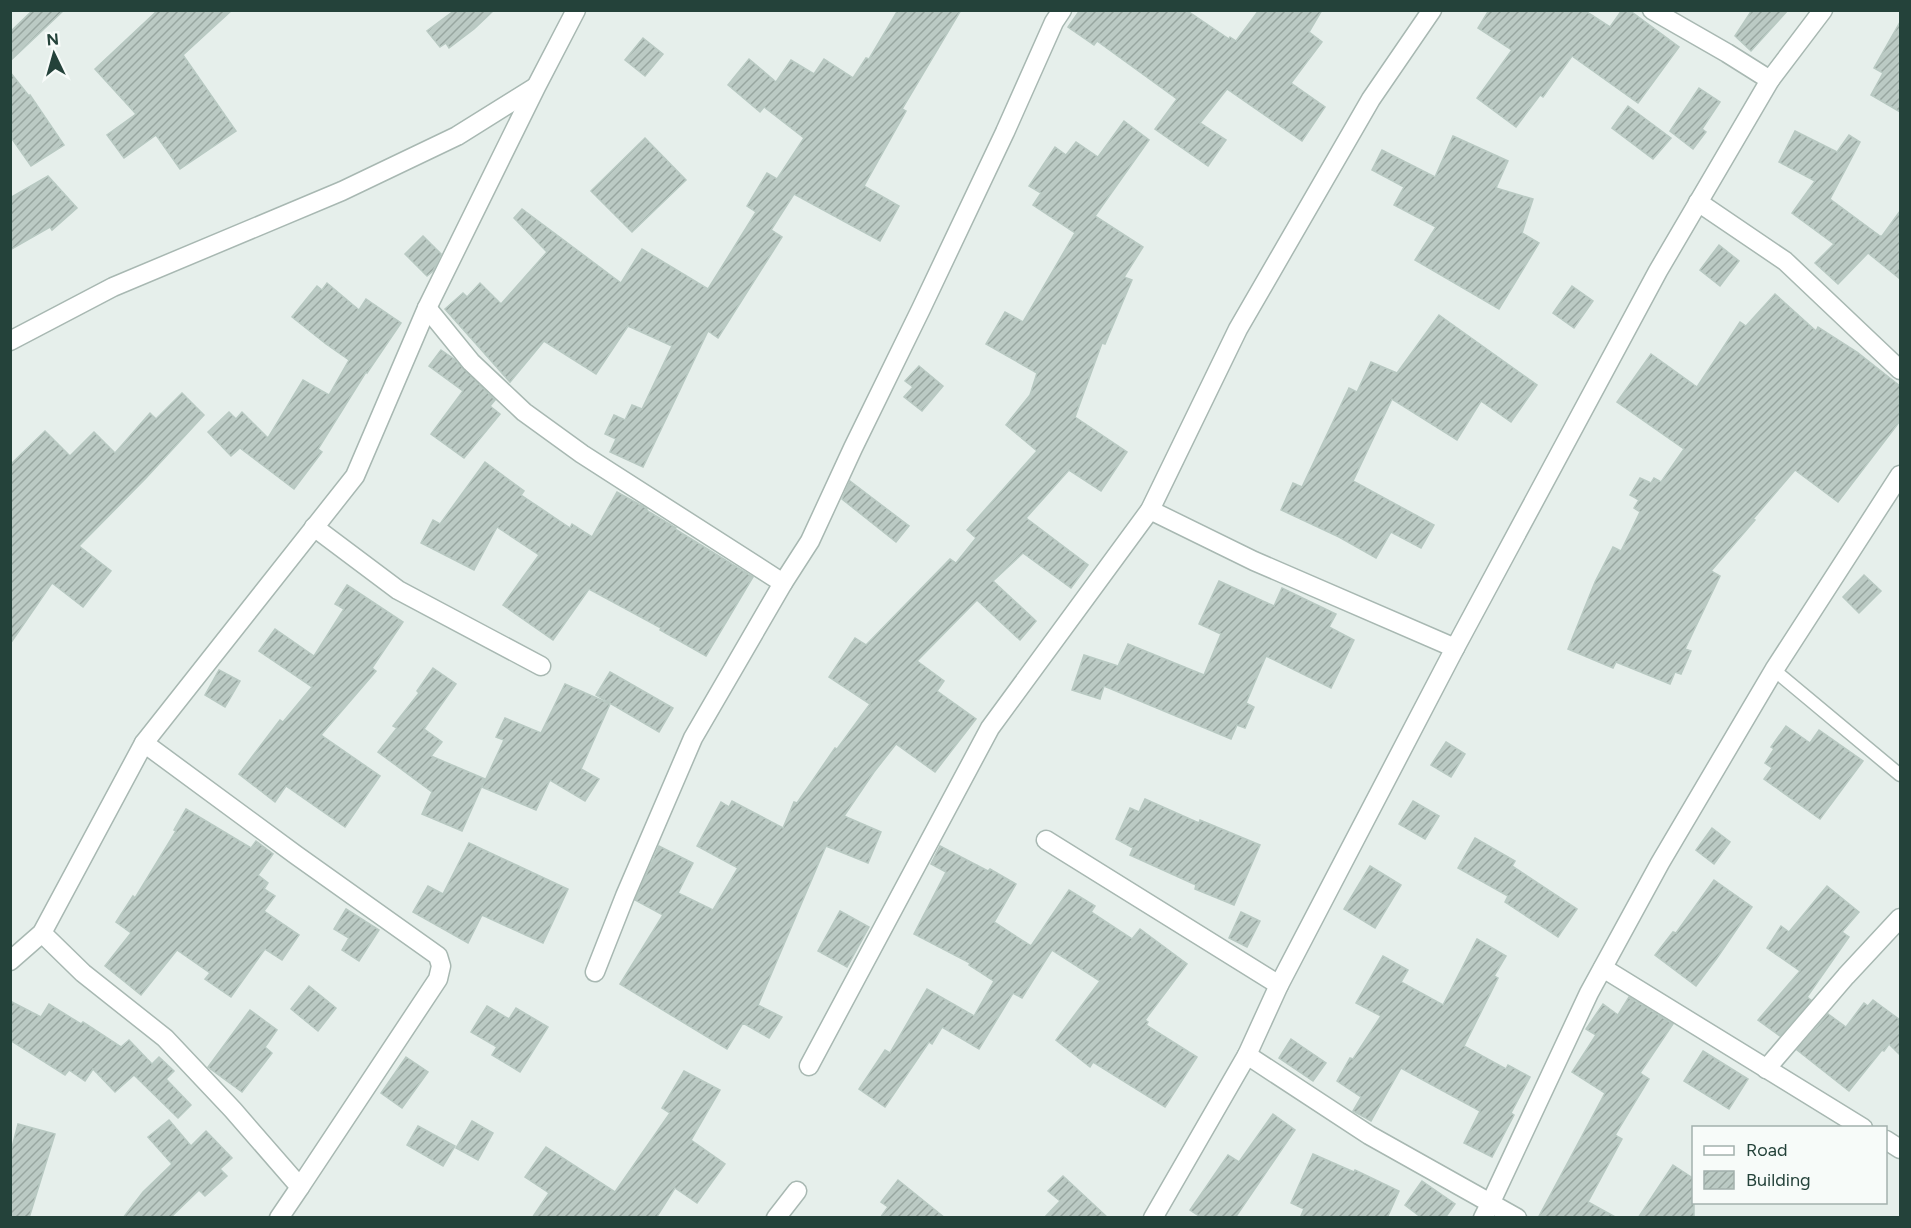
<svg xmlns="http://www.w3.org/2000/svg" width="1911" height="1228" font-family="Figtree,sans-serif">
  <style>
    .building { fill: url(#building-hatch); stroke: #b8c9c2; stroke-width: 1.5 }
    .lines { fill: none; stroke-linecap: round; stroke-linejoin: round }
    .service-casing { stroke: #a8b8b2; stroke-width: 15 }
    .minor-casing { stroke: #a8b8b2; stroke-width: 21 }
    .service { stroke: #fff; stroke-width: 12 }
    .minor { stroke: #fff; stroke-width: 18 }
  </style>
  <defs>
    <pattern id="building-hatch" width="6" height="6" patternUnits="userSpaceOnUse" patternTransform="scale(1.5)"><rect width="6" height="6" fill="#bbcac4"/><path d="M-1 1l2-2M0 6l6-6M5 7l2-2" fill="none" stroke="#98a6a0"/></pattern>
  </defs>
  <rect width="100%" height="100%" fill="#e6efeb"/>
  <g class="building">
    <polygon points="33,10 64,10 10,61 10,32"/>
    <polygon points="158,10 232,10 183,55 236,131 180,169 156,135 124,158 107,135 136,114 95,69"/>
    <polygon points="455,10 494,10 474,29 449,48 446,43 440,47 427,31"/>
    <polygon points="898,10 961,10 902,109 906,111 864,186 899,206 880,241 794,194 771,230 782,237 718,338 708,331 643,467 610,452 616,439 605,434 614,415 625,420 632,405 642,409 672,346 628,326 596,374 544,341 510,382 445,309 463,293 467,297 480,283 501,304 547,252 514,218 522,209 621,283 642,249 708,289 756,212 747,206 767,173 777,179 804,138 764,107 760,112 728,85 749,59 776,82 791,60 814,74 824,59 853,78 866,58 869,59"/>
    <polygon points="1080,10 1186,10 1229,39 1230,37 1236,41 1259,10 1322,10 1309,32 1322,42 1291,83 1325,107 1302,141 1227,89 1200,123 1226,140 1208,166 1155,129 1177,99 1097,41 1094,45 1068,27"/>
    <polygon points="1489,10 1584,10 1610,27 1622,10 1629,10 1679,47 1638,103 1572,56 1543,97 1540,95 1516,127 1477,98 1512,50 1478,28"/>
    <polygon points="1752,10 1788,10 1751,51 1735,36"/>
    <polygon points="1900,22 1900,112 1871,95 1883,73 1874,68"/>
    <polygon points="643,38 663,54 645,76 625,60"/>
    <polygon points="10,72 29,96 30,95 64,145 31,166 10,136"/>
    <polygon points="1699,88 1720,102 1702,129 1706,132 1693,149 1670,131"/>
    <polygon points="1628,106 1671,138 1653,159 1612,128"/>
    <polygon points="1124,121 1149,140 1095,216 1143,247 1124,277 1132,280 1105,344 1102,343 1075,417 1127,452 1101,491 1069,470 1026,518 1088,565 1071,588 1023,553 993,581 1036,621 1020,640 977,600 917,661 944,681 937,691 976,719 935,772 896,744 874,772 844,816 881,832 868,863 826,846 758,1005 782,1017 769,1038 743,1023 727,1049 620,984 663,915 635,900 659,846 693,863 678,893 713,910 738,868 697,846 721,802 729,807 732,801 783,828 794,802 797,803 835,748 837,749 870,704 829,677 855,638 866,645 950,559 956,563 976,538 967,530 1037,451 1006,425 1030,395 1037,373 986,344 1005,312 1023,322 1075,233 1033,205 1041,193 1029,186 1055,147 1066,155 1076,142 1098,157"/>
    <polygon points="1795,131 1837,152 1849,135 1860,142 1830,199 1880,236 1882,236 1900,211 1900,279 1868,253 1838,284 1815,263 1834,244 1792,213 1815,181 1779,162"/>
    <polygon points="1453,136 1508,161 1496,188 1533,199 1522,233 1539,243 1499,309 1415,260 1436,227 1394,205 1404,187 1372,170 1382,150 1435,177"/>
    <polygon points="645,138 686,180 632,232 591,191"/>
    <polygon points="48,176 77,208 52,230 50,227 10,250 10,198"/>
    <polygon points="423,236 441,254 433,271 427,276 405,254"/>
    <polygon points="1719,245 1739,261 1720,286 1700,270"/>
    <polygon points="327,283 359,310 366,299 401,323 367,373 366,372 318,449 322,452 294,489 240,448 231,456 208,432 229,412 236,419 242,412 268,438 303,380 329,395 349,360 326,344 292,317 317,286 322,290"/>
    <polygon points="1572,286 1593,301 1574,328 1553,313"/>
    <polygon points="1775,294 1816,331 1818,327 1857,352 1900,386 1900,421 1838,502 1795,470 1753,519 1755,520 1711,571 1720,576 1685,649 1691,651 1681,674 1675,672 1670,684 1616,662 1613,668 1568,649 1595,582 1613,547 1621,551 1640,512 1634,508 1639,500 1630,495 1640,478 1651,483 1654,478 1661,482 1684,449 1617,402 1651,354 1697,387 1740,322 1746,326"/>
    <polygon points="1439,315 1537,385 1511,422 1481,401 1457,440 1392,399 1353,481 1434,525 1421,548 1391,532 1376,558 1339,537 1281,510 1293,483 1302,487 1349,388 1357,392 1371,362 1397,373"/>
    <polygon points="441,350 454,359 495,400 490,406 500,414 464,458 431,434 463,391 429,366"/>
    <polygon points="919,366 943,386 922,411 904,397 913,387 905,381"/>
    <polygon points="182,393 204,415 146,478 79,546 111,571 83,607 52,583 10,644 10,465 45,431 70,456 94,432 115,453 150,413 156,419"/>
    <polygon points="485,462 524,491 521,495 570,528 572,524 592,537 617,492 644,507 647,509 646,510 676,528 675,529 753,577 706,656 660,630 661,628 589,589 553,640 503,605 539,555 497,527 474,570 421,543 433,520 440,524"/>
    <polygon points="850,481 909,526 896,542 842,499"/>
    <polygon points="1864,575 1881,591 1859,613 1843,597"/>
    <polygon points="1219,581 1274,606 1282,588 1336,614 1329,627 1354,640 1331,688 1266,656 1246,703 1254,707 1245,728 1237,725 1231,739 1104,686 1100,699 1072,690 1084,655 1118,666 1128,644 1204,675 1221,634 1199,624"/>
    <polygon points="347,585 403,622 372,668 376,671 321,735 380,776 345,827 286,786 275,802 239,774 280,720 283,722 312,687 259,651 275,629 314,656 344,609 335,604"/>
    <polygon points="433,668 456,684 424,729 442,742 431,756 485,779 462,831 422,814 432,792 378,752 397,728 393,726 419,693 417,691"/>
    <polygon points="219,670 240,681 225,707 205,695"/>
    <polygon points="610,672 673,708 659,732 596,695"/>
    <polygon points="565,684 610,704 581,769 599,779 585,801 550,780 536,810 482,787 504,740 496,737 505,718 541,733"/>
    <polygon points="1786,726 1810,743 1819,730 1863,761 1820,819 1764,779 1772,768 1765,763 1774,749 1771,747"/>
    <polygon points="1446,742 1465,754 1451,777 1431,765"/>
    <polygon points="1145,799 1199,823 1200,820 1260,845 1234,905 1195,889 1196,885 1130,855 1133,848 1116,839 1130,808 1139,812"/>
    <polygon points="1413,801 1439,816 1425,839 1399,824"/>
    <polygon points="186,809 251,848 256,841 273,854 258,875 268,883 264,889 275,896 264,911 299,935 282,960 265,949 231,997 205,979 210,973 177,950 141,995 105,966 131,933 116,922 133,896 135,898 176,831 174,830"/>
    <polygon points="1712,828 1730,842 1714,864 1696,850"/>
    <polygon points="1475,838 1515,861 1512,866 1577,909 1558,937 1505,902 1508,896 1458,868"/>
    <polygon points="469,843 568,889 543,943 482,915 468,943 413,912 428,886 443,894"/>
    <polygon points="940,846 988,871 990,869 1016,884 994,922 1031,946 1069,890 1095,906 1091,912 1132,939 1140,929 1187,964 1145,1020 1148,1022 1146,1025 1197,1057 1165,1107 1093,1062 1090,1067 1056,1040 1100,981 1052,950 1022,998 1013,993 979,1049 942,1027 932,1044 929,1042 885,1107 859,1089 885,1050 890,1053 927,989 974,1016 994,981 969,965 970,963 914,934 946,872 931,864"/>
    <polygon points="1370,866 1401,885 1375,928 1344,909"/>
    <polygon points="1714,880 1752,907 1717,958 1696,986 1655,955 1673,932 1676,933"/>
    <polygon points="1827,886 1859,912 1842,932 1849,937 1807,997 1811,1000 1780,1036 1758,1020 1800,971 1767,948 1781,926 1789,932"/>
    <polygon points="346,909 379,930 359,961 342,950 349,938 334,929"/>
    <polygon points="840,911 869,927 847,967 818,951"/>
    <polygon points="1241,912 1260,921 1247,947 1229,938"/>
    <polygon points="1477,939 1506,956 1494,976 1498,978 1464,1046 1506,1069 1508,1065 1530,1077 1511,1113 1514,1115 1492,1157 1464,1143 1480,1111 1401,1068 1371,1121 1353,1111 1361,1097 1337,1081 1350,1058 1353,1059 1381,1016 1356,1003 1383,956 1408,970 1401,982 1443,1005"/>
    <polygon points="309,986 336,1008 318,1031 291,1009"/>
    <polygon points="1629,997 1673,1024 1640,1073 1649,1079 1615,1135 1622,1139 1588,1202 1617,1218 1538,1218 1605,1093 1572,1072 1596,1035 1586,1029 1603,1004 1618,1015"/>
    <polygon points="1873,1000 1900,1020 1900,1055 1889,1044 1884,1051 1882,1050 1849,1091 1797,1050 1828,1014 1846,1027 1864,1003 1868,1006"/>
    <polygon points="10,1001 41,1017 49,1004 81,1024 83,1022 121,1047 129,1040 152,1064 159,1057 174,1071 166,1079 191,1105 178,1118 134,1075 115,1092 93,1069 85,1081 69,1070 65,1075 10,1040"/>
    <polygon points="487,1006 509,1019 516,1008 548,1027 520,1072 492,1055 497,1047 471,1032"/>
    <polygon points="250,1010 277,1030 265,1047 272,1053 242,1092 208,1067"/>
    <polygon points="1291,1039 1326,1063 1313,1081 1279,1058"/>
    <polygon points="1703,1051 1748,1079 1729,1109 1684,1081"/>
    <polygon points="406,1057 428,1072 402,1108 381,1093"/>
    <polygon points="684,1071 720,1090 691,1140 725,1164 697,1203 675,1188 656,1218 532,1218 549,1193 525,1177 546,1147 615,1192 670,1113 662,1108"/>
    <polygon points="1273,1114 1295,1130 1235,1218 1202,1218 1190,1210 1228,1155 1239,1162"/>
    <polygon points="169,1120 191,1146 206,1131 232,1158 220,1169 227,1176 205,1196 199,1190 170,1218 123,1218 143,1192 172,1164 148,1137"/>
    <polygon points="472,1121 493,1133 478,1160 456,1148"/>
    <polygon points="18,1124 55,1134 29,1218 10,1218 10,1155"/>
    <polygon points="418,1126 455,1146 443,1166 407,1145"/>
    <polygon points="1313,1154 1354,1172 1355,1170 1399,1191 1387,1218 1300,1218 1304,1209 1291,1203"/>
    <polygon points="1673,1165 1694,1179 1694,1218 1638,1218"/>
    <polygon points="1063,1176 1108,1218 1044,1218 1060,1201 1048,1191"/>
    <polygon points="898,1180 945,1218 880,1218 888,1207 881,1202"/>
    <polygon points="1422,1181 1455,1204 1445,1218 1422,1218 1405,1205"/>
  </g>
  <g class="lines">
    <g class="service-casing">
      <polyline id="service" points="1774,670 1900,775"/>
    </g>
    <g class="minor-casing">
      <g id="minor">
        <polyline points="1652,10 1727,53 1770,80"/>
        <polyline points="1698,202 1785,261 1900,370"/>
        <polyline points="427,308 471,362 524,412 582,454 783,583"/>
        <polyline points="10,341 113,287 342,191 457,136 534,88"/>
        <polyline points="1150,510 1254,561 1455,648"/>
        <polyline points="314,527 398,590 541,666"/>
        <polyline points="144,743 296,855 438,956 441,966 438,979 300,1187"/>
        <polyline points="1046,840 1279,985"/>
        <polyline points="42,933 83,973 165,1038 233,1110 300,1187 279,1218"/>
        <polyline points="10,961 42,933 144,743 355,476 427,308 536,87 576,10"/>
        <polyline points="1603,968 1863,1128"/>
        <polyline points="595,972 625,896 693,738 783,583 810,541 853,448 921,309 1005,132 1054,22 1062,10"/>
        <polyline points="1247,1055 1369,1135 1517,1218"/>
        <polyline points="809,1066 990,728 1150,510 1238,329 1371,99 1432,10"/>
        <polyline points="1766,1069 1846,976 1900,918"/>
        <polyline points="1886,1140 1900,1149"/>
        <polyline points="776,1218 797,1191"/>
        <polyline points="1153,1218 1247,1055 1279,985 1455,648 1658,271 1770,80 1823,10"/>
        <polyline points="1483,1218 1491,1202 1589,993 1660,863 1774,670 1900,475"/>
      </g>
    </g>
    <use href="#service" class="service"/>
    <use href="#minor" class="minor"/>
  </g>
  <rect width="1911" height="1228" fill="none" stroke="#24423a" stroke-width="24"/>
  <rect x="1692" y="1126" width="195" height="78" fill="#f7fbf9" stroke="#a3b1ad" stroke-width="1.5"/>
  <rect x="1704" y="1146" width="30" height="9" fill="#ffffff" stroke="#a3b1ad" stroke-width="1.5"/>
  <text x="1746" y="1156" font-size="18" fill="#24423a">Road</text>
  <rect x="1704" y="1171" width="30" height="18" fill="url(#building-hatch)" stroke="#a3b1ad" stroke-width="1.5"/>
  <text x="1746" y="1186" font-size="18" fill="#24423a">Building</text>
  <g transform="translate(54 54) rotate(355)" stroke="#f7fbf9" stroke-width="4.5" paint-order="stroke">
  <path d="M0-4.5L10 22L0 15L-10 22Z" fill="#24423a"/>
  <text y="-9" font-size="16" font-weight="bold" text-anchor="middle" fill="#24423a">N</text>
  </g>
</svg>
